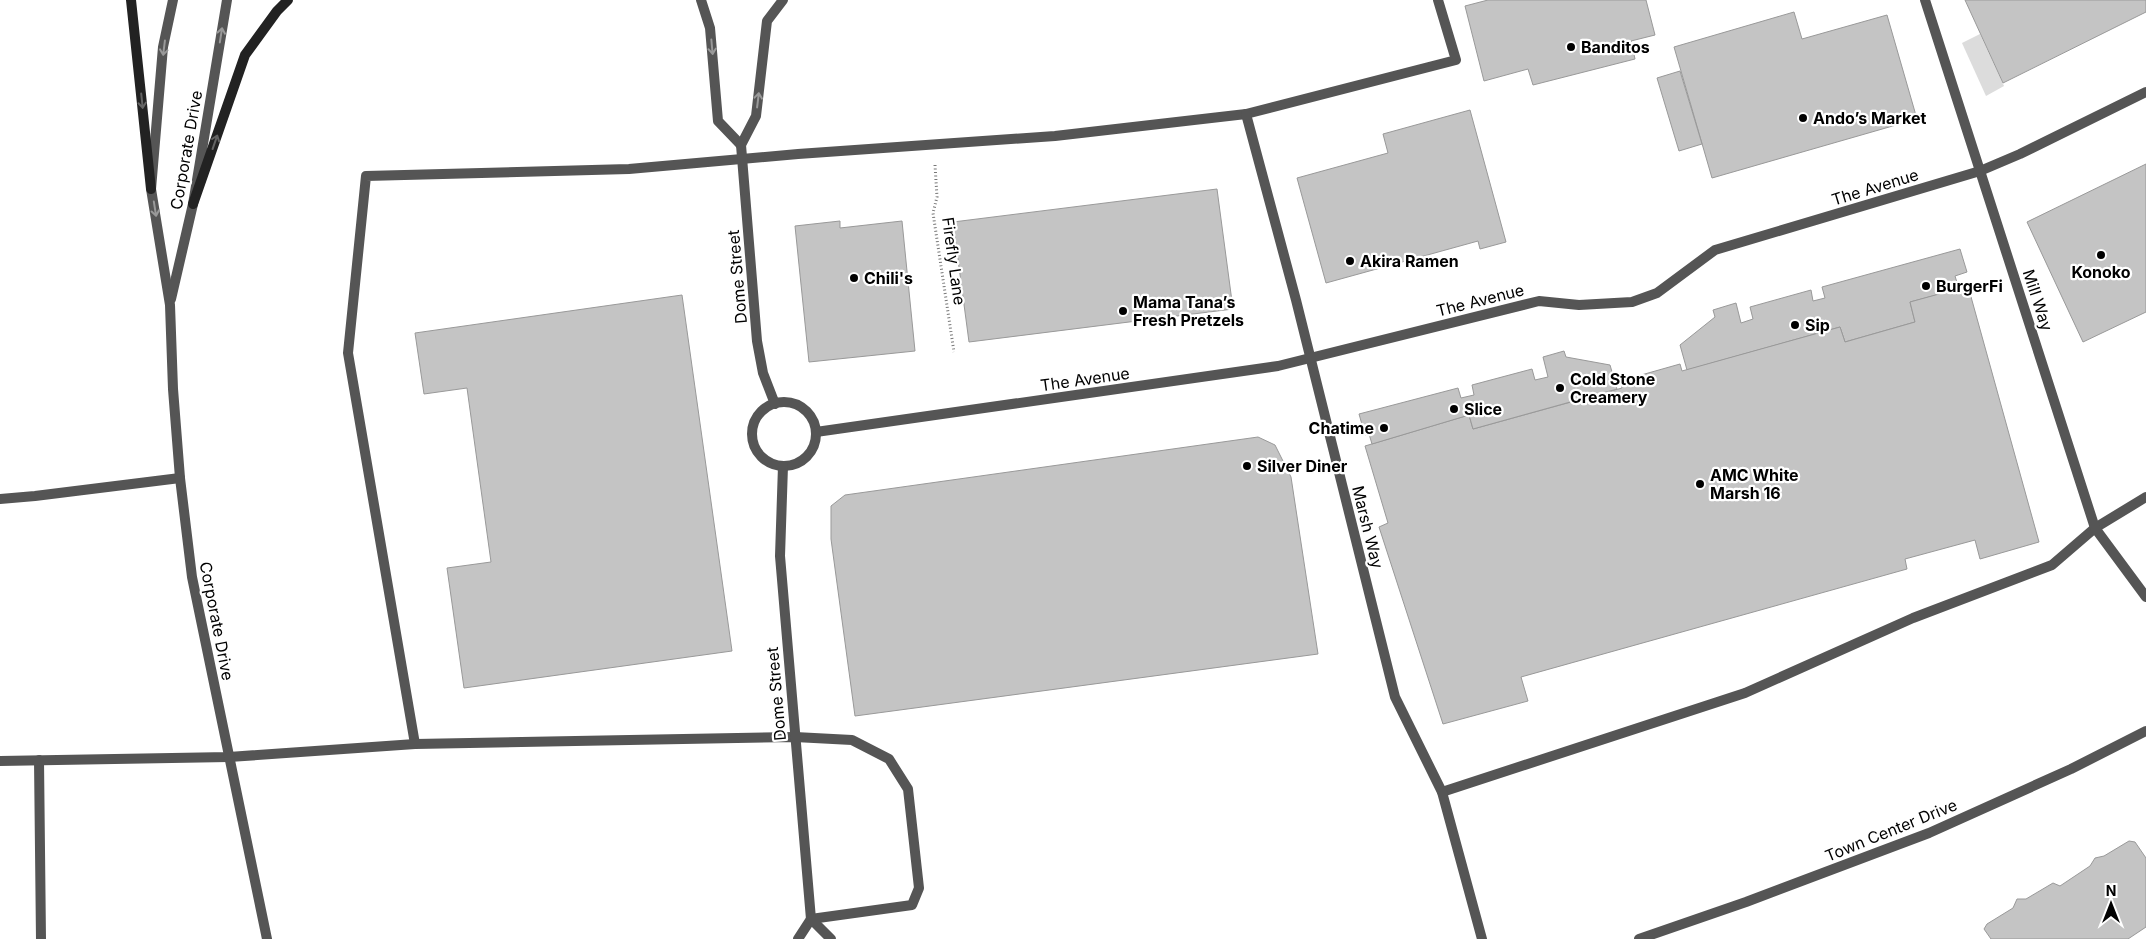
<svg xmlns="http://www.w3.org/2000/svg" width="2146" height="939" font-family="Inter,sans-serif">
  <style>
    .green { fill: #dcdcdc }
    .building { fill: #c4c4c4; stroke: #999 }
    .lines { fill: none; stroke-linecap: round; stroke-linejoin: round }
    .path { stroke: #777; stroke-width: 3; stroke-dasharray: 1 2.5; stroke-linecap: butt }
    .lane { stroke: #555; stroke-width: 10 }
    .street { stroke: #555; stroke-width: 10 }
    .secondary { stroke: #222; stroke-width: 10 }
    .oneway { stroke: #999 }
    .oneway2 { stroke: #646464 }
    .poi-dot { fill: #000; stroke: #fff; stroke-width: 2 }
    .labels { text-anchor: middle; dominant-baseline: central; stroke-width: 4.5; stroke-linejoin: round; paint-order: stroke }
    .poi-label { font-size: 16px; font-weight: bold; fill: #000; stroke: #fff; text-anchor: start }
    .street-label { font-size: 16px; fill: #000; stroke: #fff }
  </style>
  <rect width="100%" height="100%" fill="#fff"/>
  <polygon class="green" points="1980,34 2004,86 1986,96 1962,43"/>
  <g class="building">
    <polygon points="1488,0 1646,0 1655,35 1631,41 1635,59 1533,85 1528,69 1484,81 1465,6"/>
    <polygon points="1965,0 2146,0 2146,12 2003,83"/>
    <polygon points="1794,12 1802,39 1887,15 1917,119 1712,178 1674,47"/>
    <polygon points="1680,71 1702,144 1679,151 1657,78"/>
    <polygon points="1470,110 1506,242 1480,249 1478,241 1326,283 1297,178 1388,153 1383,134"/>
    <polygon points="2146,164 2146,312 2083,342 2027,222"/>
    <polygon points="1217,189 1233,309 969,342 953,222"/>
    <polygon points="840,221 840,228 902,221 915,351 809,362 795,226"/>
    <polygon points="1960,249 1967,272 1955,276 1959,289 1910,302 1915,322 1845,342 1840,327 1687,370 1680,345 1715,317 1713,310 1736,303 1741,323 1753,319 1750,307 1811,290 1813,301 1825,298 1822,287"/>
    <polygon points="1968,286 2039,542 1980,559 1975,540 1905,559 1907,569 1521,677 1528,701 1443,724 1379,527 1388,523 1365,446 1469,415 1473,429 1622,388 1620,381 1680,364 1682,371 1840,327 1845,342 1915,322 1910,302"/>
    <polygon points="682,295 732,651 464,688 447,568 491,562 467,388 424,394 415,333"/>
    <polygon points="1564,351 1566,357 1610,365 1617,389 1473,429 1469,415 1372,444 1369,434 1365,435 1359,414 1458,388 1461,398 1474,395 1472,385 1532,369 1535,380 1548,377 1543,357"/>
    <polygon points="1258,437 1275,445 1291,477 1318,654 855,716 831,539 831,506 845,495"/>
    <polygon points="2129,841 2135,842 2146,858 2146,927 2128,939 1991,939 1984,929 1987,924 2013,908 2017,899 2026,899 2053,883 2060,886 2090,866 2095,858 2104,856"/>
  </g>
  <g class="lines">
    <polyline class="path" points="935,165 937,197 933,213 954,352"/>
    <g class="lane">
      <polyline points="0,499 35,496 180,478"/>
      <polyline points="415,744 348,353 366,176 629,169 798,154 1055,136 1246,114 1456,60 1438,0"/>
      <polyline points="39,760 41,939"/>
      <polyline points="0,761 229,757 415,744 795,737 852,740 889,759 908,789 919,888 912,905 811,919"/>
      <polyline points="1442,792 1745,693 1913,618 2052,565 2095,528 2146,497"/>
    </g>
    <g class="street">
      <polyline points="173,0 163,47 151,189 170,305 173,389 180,478 192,577 267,939"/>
      <polyline points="701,0 710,28 718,121 741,145"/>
      <polyline points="1925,0 2095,528 2146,597"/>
      <polyline points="1246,114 1296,300 1395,697 1442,792 1482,939"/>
      <polyline points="171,299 193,204 227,0"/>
      <circle cx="784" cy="434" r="32"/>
      <polyline points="775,404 763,373 757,341 741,145 756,116 767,21 783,0"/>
      <polyline points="816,432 1278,366 1539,301 1579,305 1632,302 1657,293 1715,250 1980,171 2020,154 2146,92"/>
      <polyline points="783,466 780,556 811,919"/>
      <polyline points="798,939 811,919 831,939"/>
      <polyline points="1639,939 1746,902 1929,833 2071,769 2146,731"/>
    </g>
    <g class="secondary">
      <polyline points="131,0 151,189"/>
      <polyline points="193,204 245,55 277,11 288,0"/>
    </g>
  </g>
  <defs><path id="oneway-shaft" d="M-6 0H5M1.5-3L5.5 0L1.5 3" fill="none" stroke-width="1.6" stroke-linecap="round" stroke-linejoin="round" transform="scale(1.25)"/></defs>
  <g class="oneway">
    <use href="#oneway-shaft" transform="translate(221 35) rotate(-81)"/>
    <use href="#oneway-shaft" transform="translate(712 47) rotate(85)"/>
    <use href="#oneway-shaft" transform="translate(164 48) rotate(97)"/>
    <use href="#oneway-shaft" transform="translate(758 100) rotate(-83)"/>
    <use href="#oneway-shaft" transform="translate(155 209) rotate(81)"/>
  </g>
  <g class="oneway2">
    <use href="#oneway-shaft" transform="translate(142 101) rotate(84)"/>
    <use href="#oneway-shaft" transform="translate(215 142) rotate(-71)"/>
  </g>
  <g class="poi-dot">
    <circle cx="1571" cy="47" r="5"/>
    <circle cx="1803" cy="118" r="5"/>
    <circle cx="2101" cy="255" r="5"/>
    <circle cx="1350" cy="261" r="5"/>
    <circle cx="854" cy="278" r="5"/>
    <circle cx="1926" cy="286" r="5"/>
    <circle cx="1123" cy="311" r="5"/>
    <circle cx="1795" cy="325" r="5"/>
    <circle cx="1560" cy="388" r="5"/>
    <circle cx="1454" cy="409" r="5"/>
    <circle cx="1384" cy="428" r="5"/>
    <circle cx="1247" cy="466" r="5"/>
    <circle cx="1700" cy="484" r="5"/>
  </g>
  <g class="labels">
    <g class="poi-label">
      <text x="1581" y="47">Banditos</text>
      <text x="1813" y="118">Ando’s Market</text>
      <text x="1360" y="261">Akira Ramen</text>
      <text x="2101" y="272" text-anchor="middle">Konoko</text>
      <text x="864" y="278">Chili's</text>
      <text x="1936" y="286">BurgerFi</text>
      <text x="1133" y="302">Mama Tana’s<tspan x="1133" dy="18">Fresh Pretzels</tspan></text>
      <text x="1805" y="325">Sip</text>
      <text x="1570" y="379">Cold Stone<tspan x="1570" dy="18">Creamery</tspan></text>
      <text x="1464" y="409">Slice</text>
      <text x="1374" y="428" text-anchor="end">Chatime</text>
      <text x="1257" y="466">Silver Diner</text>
      <text x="1710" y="475">AMC White<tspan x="1710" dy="18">Marsh 16</tspan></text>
    </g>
    <g class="street-label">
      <text transform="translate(186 150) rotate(-80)">Corporate Drive</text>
      <text transform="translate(1875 187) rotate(-17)">The Avenue</text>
      <text transform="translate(954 261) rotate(82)">Firefly Lane</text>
      <text transform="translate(737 277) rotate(-95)">Dome Street</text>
      <text transform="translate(1480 300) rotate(-14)">The Avenue</text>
      <text transform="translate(2038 300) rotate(72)">Mill Way</text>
      <text transform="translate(1085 379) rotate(-8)">The Avenue</text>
      <text transform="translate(1368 527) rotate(76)">Marsh Way</text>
      <text transform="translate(217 621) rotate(79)">Corporate Drive</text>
      <text transform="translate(776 694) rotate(-95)">Dome Street</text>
      <text transform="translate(1891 830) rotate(-22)">Town Center Drive</text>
    </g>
  </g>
  <g transform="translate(2111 904)" stroke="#ffffff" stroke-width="4" paint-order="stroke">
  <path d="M0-4L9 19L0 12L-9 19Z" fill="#000000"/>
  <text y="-8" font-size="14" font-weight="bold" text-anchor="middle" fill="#000000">N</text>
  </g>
</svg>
